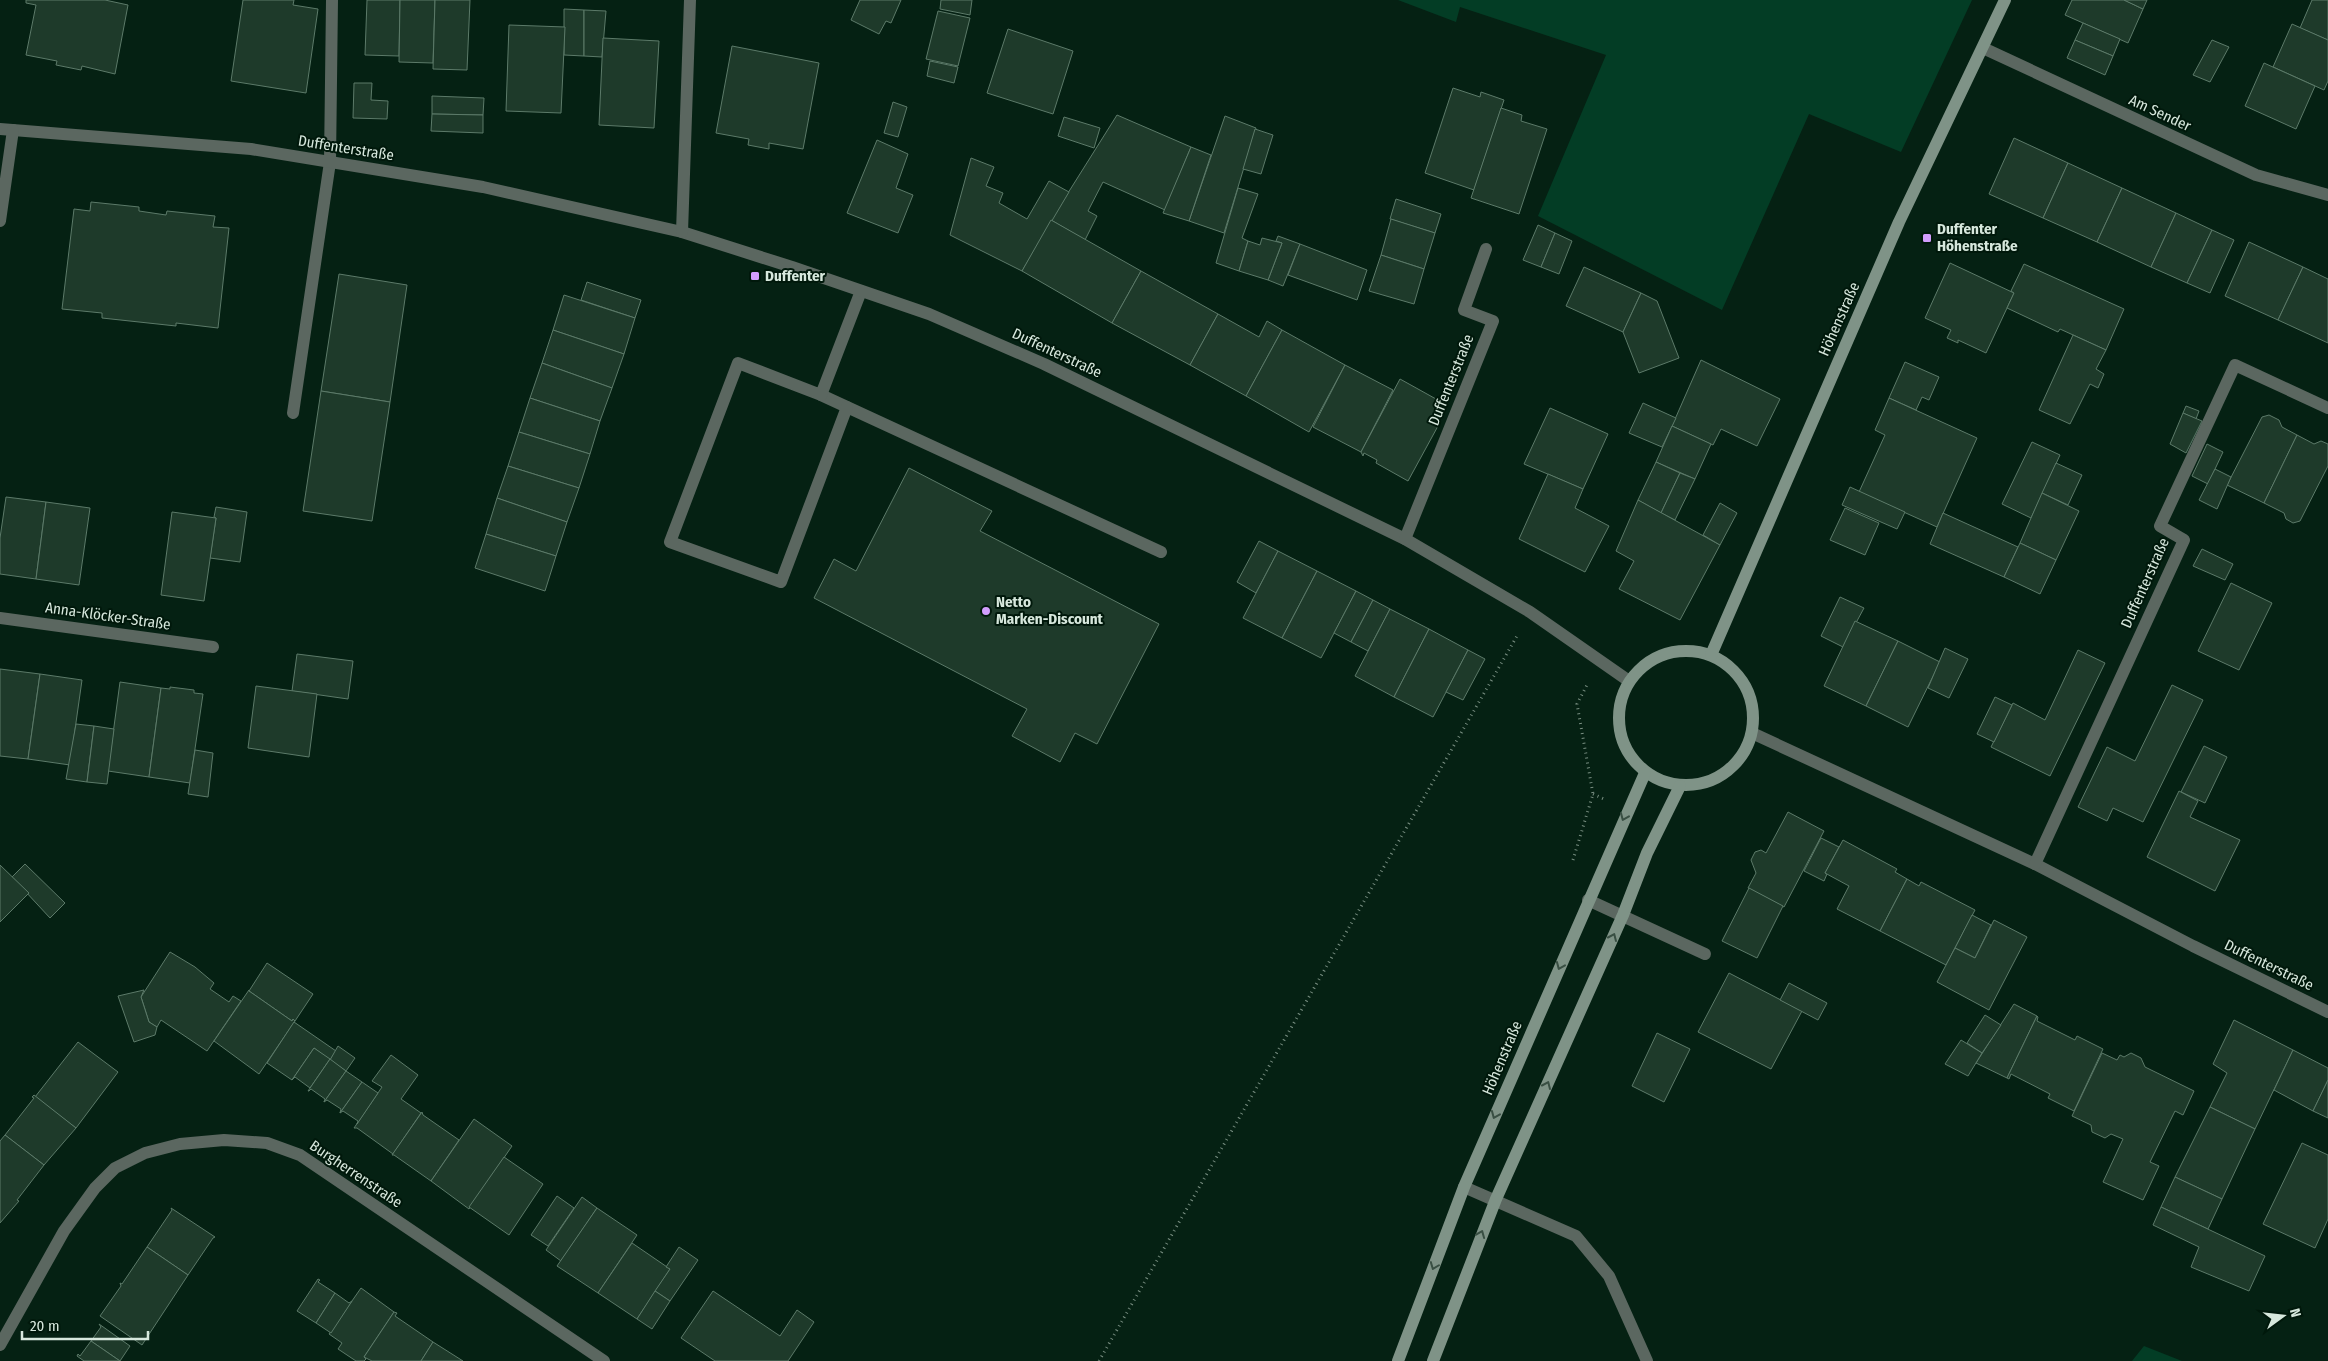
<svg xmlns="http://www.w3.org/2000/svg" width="2328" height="1361" font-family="'Fira Sans Condensed',sans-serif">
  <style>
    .green { fill: #033d25 }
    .building { fill: #1e3a2a; stroke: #5c7a69 }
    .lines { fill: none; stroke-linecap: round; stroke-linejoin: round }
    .path { stroke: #788e81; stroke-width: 3; stroke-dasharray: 1 4; stroke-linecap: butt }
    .lane { stroke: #5b6760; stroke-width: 12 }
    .street { stroke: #5b6760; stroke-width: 12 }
    .secondary { stroke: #7f9387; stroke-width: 12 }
    .oneway { stroke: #394f43 }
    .poi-dot { fill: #d29dfd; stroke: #00180b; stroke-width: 2 }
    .labels { text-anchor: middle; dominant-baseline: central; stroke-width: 4; stroke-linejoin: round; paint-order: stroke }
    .street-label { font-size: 15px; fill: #d7e8dd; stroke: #00180b }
    .poi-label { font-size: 15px; font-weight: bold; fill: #d7e8dd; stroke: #00180b; text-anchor: start }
  </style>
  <rect width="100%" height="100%" fill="#052113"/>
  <g class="green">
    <polygon points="1398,0 1972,0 1901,152 1809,114 1722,310 1538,216 1606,55 1460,7 1456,22"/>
    <polygon points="2144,1346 2182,1361 2132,1361"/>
  </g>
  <g class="building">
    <polygon points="26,0 105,0 128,5 115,74 82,66 81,70 56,65 57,61 26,55 36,5 26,3"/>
    <polygon points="243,0 294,0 293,5 318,9 306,93 231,81"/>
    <polygon points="367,0 400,0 399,56 365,55"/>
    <polygon points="400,0 435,0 433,63 399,62"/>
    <polygon points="435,0 470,0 467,70 433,69"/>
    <polygon points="860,0 901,0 891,23 886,21 879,34 851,20"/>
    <polygon points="941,0 972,0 970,15 940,9"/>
    <polygon points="2072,0 2124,0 2143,9 2128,43 2065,15"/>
    <polygon points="2124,0 2147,0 2143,9"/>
    <polygon points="2312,0 2328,0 2328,40 2300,28"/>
    <polygon points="564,9 584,10 584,56 564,55"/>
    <polygon points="584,10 606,11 602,57 584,56"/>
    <polygon points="938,11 970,18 958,66 926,59"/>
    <polygon points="2083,23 2120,39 2113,56 2075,40"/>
    <polygon points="2292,24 2328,40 2328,81 2324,90 2273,67"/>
    <polygon points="509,25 565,27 561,113 506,111"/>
    <polygon points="1008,29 1073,51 1053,114 987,93"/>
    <polygon points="603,38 659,41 654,128 599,125"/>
    <polygon points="2075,40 2113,56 2105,75 2067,58"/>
    <polygon points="2212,40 2229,47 2210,82 2193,75"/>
    <polygon points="732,46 819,63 803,149 769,143 769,149 748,145 749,139 716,133"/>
    <polygon points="930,61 958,67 954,83 927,76"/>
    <polygon points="2264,63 2315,86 2296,129 2245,106"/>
    <polygon points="354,83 372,83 371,100 388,101 387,119 353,118"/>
    <polygon points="1453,88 1480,97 1481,92 1504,100 1474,190 1425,173"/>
    <polygon points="432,96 484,98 483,115 432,114"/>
    <polygon points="893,102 907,107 898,137 884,133"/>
    <polygon points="1501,108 1522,115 1521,121 1547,129 1519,214 1471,198"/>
    <polygon points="432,114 483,115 483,133 431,131"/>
    <polygon points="1117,115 1191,147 1165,210 1103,182 1088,211 1097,216 1085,240 1051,220"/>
    <polygon points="1225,116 1256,128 1224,233 1189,221"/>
    <polygon points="1064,117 1100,128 1094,148 1058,136"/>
    <polygon points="1255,129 1273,135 1261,174 1243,169"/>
    <polygon points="2014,138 2068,163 2043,218 1989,194"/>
    <polygon points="877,140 908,154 896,188 913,195 898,233 847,213"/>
    <polygon points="1191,147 1211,155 1189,221 1163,213"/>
    <polygon points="971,158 994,167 986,186 1003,193 999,203 1027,219 1049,181 1069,192 1022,271 950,235"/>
    <polygon points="2068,163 2122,188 2097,242 2043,218"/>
    <polygon points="1238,188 1258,194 1242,238 1248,241 1239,271 1216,263"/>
    <polygon points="2122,188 2176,213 2151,267 2097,242"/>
    <polygon points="1396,199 1441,214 1435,233 1390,219"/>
    <polygon points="91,202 139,207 139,211 166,215 167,211 215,216 213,227 229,228 218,328 176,323 176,326 102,318 102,313 62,309 74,209 90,211"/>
    <polygon points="2176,213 2212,230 2187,283 2151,267"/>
    <polygon points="1391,219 1435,233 1424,269 1381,255"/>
    <polygon points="1051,220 1141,271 1112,323 1022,271"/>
    <polygon points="1538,225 1555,233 1541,267 1523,260"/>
    <polygon points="2212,230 2234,240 2210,293 2187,283"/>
    <polygon points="1555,233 1572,241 1559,274 1541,267"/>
    <polygon points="1278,236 1300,244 1283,286 1268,280 1282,243 1276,241"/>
    <polygon points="1262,238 1282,243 1268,280 1239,271 1248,241 1260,245"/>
    <polygon points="2249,242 2303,267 2278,320 2225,296"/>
    <polygon points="1300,244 1367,270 1357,300 1288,275"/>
    <polygon points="1381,255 1424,269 1414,304 1369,291"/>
    <polygon points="1950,263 2014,293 1986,353 1958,340 1958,343 1947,338 1951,330 1925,318"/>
    <polygon points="2024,264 2124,309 2106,350 2060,329 2058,332 2007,308 2014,293 2011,291"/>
    <polygon points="1584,267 1641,293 1623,332 1566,306"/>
    <polygon points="2303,267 2328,279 2328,343 2278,320"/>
    <polygon points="1141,271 1218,314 1190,365 1112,323"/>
    <polygon points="339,274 407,285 390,402 321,391"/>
    <polygon points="587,282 641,300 635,318 581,300"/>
    <polygon points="1641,293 1657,301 1679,358 1639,373 1623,332"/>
    <polygon points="564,295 635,318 624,354 553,330"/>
    <polygon points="1218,314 1259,337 1267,321 1282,330 1246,396 1190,365"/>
    <polygon points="553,330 624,354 612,388 542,363"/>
    <polygon points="1282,330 1345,365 1309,432 1246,396"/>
    <polygon points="2073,335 2106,350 2096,369 2104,374 2098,388 2090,384 2070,424 2039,410"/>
    <polygon points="1701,360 1780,399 1757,446 1721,429 1713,445 1672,426"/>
    <polygon points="1905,362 1939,377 1929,400 1922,397 1916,410 1889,398"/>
    <polygon points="542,363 612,388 600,421 530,398"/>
    <polygon points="1345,365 1393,390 1361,452 1313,427"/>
    <polygon points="1400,379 1445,404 1435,424 1438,426 1408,481 1376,463 1377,460 1364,453 1363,456 1361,452"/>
    <polygon points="321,391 390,402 372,521 303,511"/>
    <polygon points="530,398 600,421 590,454 519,432"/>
    <polygon points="1889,398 1977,438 1937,527 1859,492 1885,435 1875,430"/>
    <polygon points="1643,403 1676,418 1662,447 1629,433"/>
    <polygon points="2186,406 2199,411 2196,419 2183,413"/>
    <polygon points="1550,408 1608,434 1583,489 1524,464"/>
    <polygon points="2183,413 2202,421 2186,453 2170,444"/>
    <polygon points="2269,415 2279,420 2282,427 2297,435 2264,503 2227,485 2262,417"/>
    <polygon points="1672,426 1711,444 1695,479 1656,462"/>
    <polygon points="519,432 590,454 579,488 508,466"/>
    <polygon points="2297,435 2314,444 2321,441 2328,444 2328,466 2300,521 2293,523 2286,519 2284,513 2264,503"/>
    <polygon points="2032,442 2060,455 2031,518 2002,504"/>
    <polygon points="2207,444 2223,452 2208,484 2192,476"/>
    <polygon points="1656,462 1680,473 1661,513 1638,500"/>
    <polygon points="2056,463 2082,475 2068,505 2042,493"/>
    <polygon points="508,466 579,488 567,522 497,498"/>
    <polygon points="909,468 992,511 980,531 1159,624 1097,744 1075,733 1060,762 1012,736 1027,709 814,598 834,559 856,571"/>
    <polygon points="2215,469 2231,477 2217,509 2199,500"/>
    <polygon points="1680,473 1695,479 1675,520 1661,513"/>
    <polygon points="1548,474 1583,489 1575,508 1609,526 1585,572 1519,539"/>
    <polygon points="1850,487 1905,512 1897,529 1842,505"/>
    <polygon points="2042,493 2079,511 2056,560 2020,543"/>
    <polygon points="6,497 46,502 36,579 0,574 0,538"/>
    <polygon points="497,498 567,522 556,556 486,534"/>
    <polygon points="1638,500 1720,545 1680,620 1619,589 1634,561 1616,551"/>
    <polygon points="46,502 90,508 79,585 36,579"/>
    <polygon points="1720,503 1737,513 1720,545 1703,535"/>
    <polygon points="216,507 247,512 240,562 210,558 216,518 214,517"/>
    <polygon points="1845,508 1879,523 1865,555 1830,540"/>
    <polygon points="172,512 216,518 204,601 161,595"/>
    <polygon points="1943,513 2018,547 2004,577 1930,544"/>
    <polygon points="486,534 556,556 545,591 475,568"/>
    <polygon points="1259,541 1278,551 1256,593 1237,582"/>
    <polygon points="2020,543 2056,560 2040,594 2004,577"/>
    <polygon points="2202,549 2233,564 2225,580 2193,566"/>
    <polygon points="1278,551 1317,571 1282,638 1243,618"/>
    <polygon points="1317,571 1356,591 1321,658 1282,638"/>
    <polygon points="2231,583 2272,603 2239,670 2198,651"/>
    <polygon points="1356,591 1373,600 1351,642 1334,633"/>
    <polygon points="1840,597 1864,608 1843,647 1821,636"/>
    <polygon points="1373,600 1390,609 1368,651 1351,642"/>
    <polygon points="1390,609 1429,629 1394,697 1355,676"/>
    <polygon points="1855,621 1898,641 1866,706 1824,686"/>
    <polygon points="1429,629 1468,650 1433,717 1394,697"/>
    <polygon points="1898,641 1940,662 1908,727 1866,706"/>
    <polygon points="1945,648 1968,659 1949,698 1928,688"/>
    <polygon points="1468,650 1485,659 1463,700 1446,692"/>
    <polygon points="2078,650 2105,663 2050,776 1991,747 2013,703 2045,720"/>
    <polygon points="297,654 353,661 348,699 292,691"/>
    <polygon points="0,669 40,674 28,759 0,756"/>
    <polygon points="40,674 82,680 70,765 28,759"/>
    <polygon points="120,682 161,688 149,777 108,771"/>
    <polygon points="2172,685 2203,700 2143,822 2113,808 2107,821 2078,807 2107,747 2135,761"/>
    <polygon points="256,686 317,694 309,757 248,748"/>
    <polygon points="170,687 194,690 194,693 203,694 190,783 149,777 161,688 170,689"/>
    <polygon points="1995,697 2012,705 1994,742 1977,734"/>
    <polygon points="76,724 94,726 87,782 66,779"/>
    <polygon points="94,726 114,729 107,784 87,782"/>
    <polygon points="2204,746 2227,757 2205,803 2181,792"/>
    <polygon points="195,750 213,753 208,797 188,794"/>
    <polygon points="2179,791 2198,801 2190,817 2240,840 2215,891 2147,857"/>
    <polygon points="1788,812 1824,831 1784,907 1748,888 1756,873 1751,860 1755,852 1761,850 1766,853"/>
    <polygon points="1821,838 1839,847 1825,873 1827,874 1824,881 1804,871"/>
    <polygon points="1843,840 1897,869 1895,872 1907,879 1880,931 1837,909 1849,886 1825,873"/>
    <polygon points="25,864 65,903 50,918 12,877"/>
    <polygon points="0,865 29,893 0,922"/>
    <polygon points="1907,879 1919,886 1921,882 1975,910 1946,965 1880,931"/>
    <polygon points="1749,888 1783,906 1757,958 1722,941"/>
    <polygon points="1972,915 1991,925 1975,958 1955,948"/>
    <polygon points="1994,920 2027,937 1989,1010 1937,982 1955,948 1975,958"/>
    <polygon points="170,952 195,967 214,983 210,989 229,1002 233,996 241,1001 207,1051 161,1020 157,1027 149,1022 141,997"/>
    <polygon points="267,963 313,994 295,1021 293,1019 292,1021 249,991"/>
    <polygon points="1729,973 1802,1011 1771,1069 1698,1032"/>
    <polygon points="1789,983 1827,1003 1818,1020 1780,1000"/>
    <polygon points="144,990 141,997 149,1022 157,1027 155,1035 134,1042 118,996"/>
    <polygon points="249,990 249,991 292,1021 293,1019 295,1021 259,1074 214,1041"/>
    <polygon points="2014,1004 2037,1016 2007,1078 1976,1063"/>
    <polygon points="1985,1015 2001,1025 1982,1053 1967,1043"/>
    <polygon points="2037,1016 2038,1017 2037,1021 2075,1040 2077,1036 2103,1049 2074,1111 2048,1098 2050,1094 2011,1074 2009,1079 2007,1078"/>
    <polygon points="2234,1020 2293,1050 2255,1129 2210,1107 2227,1073 2213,1064"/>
    <polygon points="294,1022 336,1051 330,1060 314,1048 292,1080 267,1063"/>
    <polygon points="1657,1033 1690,1049 1664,1102 1632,1086"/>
    <polygon points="1961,1040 1982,1053 1968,1076 1945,1064"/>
    <polygon points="78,1042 118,1072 76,1128 35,1097"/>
    <polygon points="338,1046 355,1058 346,1071 330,1060"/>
    <polygon points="314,1048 330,1059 310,1088 295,1077 292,1080"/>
    <polygon points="2293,1050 2328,1068 2328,1080 2313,1111 2274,1090"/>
    <polygon points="2102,1053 2117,1060 2120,1055 2124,1057 2131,1053 2141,1058 2145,1067 2194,1091 2183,1115 2175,1111 2150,1162 2159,1166 2143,1200 2103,1182 2123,1139 2111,1134 2105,1138 2092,1132 2091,1125 2072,1116"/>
    <polygon points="391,1055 418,1075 401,1099 421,1113 393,1154 357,1128 354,1128 382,1087 372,1081"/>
    <polygon points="330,1059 346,1071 324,1102 325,1099 311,1089 309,1091 308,1091"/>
    <polygon points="346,1071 362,1082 340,1113 341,1109 327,1100 324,1102"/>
    <polygon points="2328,1080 2328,1118 2313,1111"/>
    <polygon points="362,1082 378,1093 357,1124 358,1121 343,1111 340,1113"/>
    <polygon points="34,1095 76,1128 44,1165 5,1135 34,1098 32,1097"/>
    <polygon points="2210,1107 2255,1129 2222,1199 2175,1177"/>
    <polygon points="422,1112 423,1115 459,1140 431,1181 394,1155 392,1155"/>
    <polygon points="474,1119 512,1146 469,1209 431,1181"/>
    <polygon points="5,1135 44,1165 17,1200 19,1201 0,1223 0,1141"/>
    <polygon points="2302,1143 2328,1155 2328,1219 2315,1248 2263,1224"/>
    <polygon points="504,1157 543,1184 509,1235 469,1207"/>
    <polygon points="2175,1177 2222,1199 2208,1229 2161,1207"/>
    <polygon points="557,1196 574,1208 548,1246 531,1235"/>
    <polygon points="582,1197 597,1208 561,1261 546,1250"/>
    <polygon points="2161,1207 2265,1256 2249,1291 2191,1267 2199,1247 2153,1225"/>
    <polygon points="171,1208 215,1237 213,1238 188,1275 147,1247 172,1210"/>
    <polygon points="597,1208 637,1235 598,1293 557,1266"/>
    <polygon points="632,1243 670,1269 637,1319 598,1293"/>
    <polygon points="147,1247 188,1275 142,1345 100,1316 121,1286 120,1283 122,1284"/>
    <polygon points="679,1247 698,1260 670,1301 655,1291 670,1269 666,1267"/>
    <polygon points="318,1279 320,1280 318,1282 335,1293 316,1323 297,1311"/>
    <polygon points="361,1288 394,1312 364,1357 366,1359 364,1361 356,1361 338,1349 342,1343 329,1334"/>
    <polygon points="655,1291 670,1301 652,1329 637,1319"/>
    <polygon points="713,1291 780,1336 797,1310 814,1322 788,1361 715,1361 681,1338"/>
    <polygon points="335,1293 349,1303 352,1301 331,1333 316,1323"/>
    <polygon points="394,1312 397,1313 395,1316 433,1342 421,1361 372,1361 364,1357"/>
    <polygon points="99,1324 130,1346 120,1361 91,1341 101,1327"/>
    <polygon points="91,1341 120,1361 84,1361 77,1356 78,1354 80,1356"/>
    <polygon points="433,1342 463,1361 421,1361"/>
  </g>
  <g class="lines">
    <g class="path">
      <polyline points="1593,794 1604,799"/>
      <polyline points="1573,860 1593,794 1577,704 1587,685"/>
      <polyline points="1099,1361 1517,636"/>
    </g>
    <g class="lane">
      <polyline points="821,395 1161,552"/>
      <polyline points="847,407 781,582 670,542 738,363 821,395 861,291"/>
      <polyline points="293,413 330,162 332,0"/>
      <polyline points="1588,900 1705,954"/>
      <polyline points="1464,1187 1576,1236 1609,1276 1647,1361"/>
    </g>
    <g class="street">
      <polyline points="1983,48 2256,175 2328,195"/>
      <polyline points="0,129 251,149 483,187 682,232 792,267 929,314 1044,364 1405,539 1530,612 1629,681"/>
      <polyline points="0,221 13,130"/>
      <polyline points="682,232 690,0"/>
      <polyline points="1405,539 1493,321 1464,310 1486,249"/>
      <polyline points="0,618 213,647"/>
      <polyline points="1752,733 2035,864 2193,946 2328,1012"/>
      <polyline points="2035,864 2184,540 2160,526 2235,365 2328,408"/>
      <polyline points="0,1345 64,1231 95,1188 115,1168 145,1153 180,1144 224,1140 267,1143 300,1155 604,1361"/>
    </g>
    <g class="secondary">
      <circle cx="1686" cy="718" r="67"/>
      <polyline points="1711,655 1899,222 2005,0"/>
      <polyline points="1398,1361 1464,1187 1645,773"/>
      <polyline points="1433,1361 1496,1199 1623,915 1647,853 1680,786"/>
    </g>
  </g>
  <defs><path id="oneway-chevron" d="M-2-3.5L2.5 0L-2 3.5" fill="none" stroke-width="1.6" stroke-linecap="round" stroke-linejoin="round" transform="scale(1.25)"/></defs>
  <g class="oneway">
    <use href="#oneway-chevron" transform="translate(1624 817) rotate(113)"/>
    <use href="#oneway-chevron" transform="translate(1613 937) rotate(-66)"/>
    <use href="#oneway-chevron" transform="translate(1560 966) rotate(113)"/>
    <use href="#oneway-chevron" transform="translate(1547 1085) rotate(-66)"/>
    <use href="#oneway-chevron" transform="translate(1495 1115) rotate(113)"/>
    <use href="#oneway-chevron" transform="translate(1481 1234) rotate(-68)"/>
    <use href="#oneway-chevron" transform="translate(1434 1266) rotate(111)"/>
  </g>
  <g class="poi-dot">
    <rect x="1922" y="233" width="10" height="10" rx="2.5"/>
    <rect x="750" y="271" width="10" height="10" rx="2.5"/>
    <circle cx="986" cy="611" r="5"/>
  </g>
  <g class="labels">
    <g class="street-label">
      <text transform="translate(2160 113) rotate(25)">Am Sender</text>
      <text transform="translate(346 148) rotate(9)">Duffenterstraße</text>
      <text transform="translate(1839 319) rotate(-66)">Höhenstraße</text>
      <text transform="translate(1057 353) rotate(25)">Duffenterstraße</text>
      <text transform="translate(1451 380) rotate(-68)">Duffenterstraße</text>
      <text transform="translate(2145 583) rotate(-66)">Duffenterstraße</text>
      <text transform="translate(108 616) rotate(8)">Anna-Klöcker-Straße</text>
      <text transform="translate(2269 965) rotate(26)">Duffenterstraße</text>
      <text transform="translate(1502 1058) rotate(-67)">Höhenstraße</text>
      <text transform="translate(356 1174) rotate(34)">Burgherrenstraße</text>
    </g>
    <g class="poi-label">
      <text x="1937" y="229">Duffenter<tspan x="1937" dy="17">Höhenstraße</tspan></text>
      <text x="765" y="276">Duffenter</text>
      <text x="996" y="602">Netto<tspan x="996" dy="17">Marken-Discount</tspan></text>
    </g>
  </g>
  <g transform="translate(2283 1316) rotate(75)" stroke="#00180b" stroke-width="4" paint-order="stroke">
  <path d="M0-4L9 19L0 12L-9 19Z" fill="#d7e8dd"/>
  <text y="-8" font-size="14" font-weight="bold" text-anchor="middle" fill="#d7e8dd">N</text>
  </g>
  <path d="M22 1331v8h126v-8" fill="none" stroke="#d7e8dd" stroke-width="2.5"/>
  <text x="30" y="1331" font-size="15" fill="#d7e8dd" stroke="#00180b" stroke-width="4" paint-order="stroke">20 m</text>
</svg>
